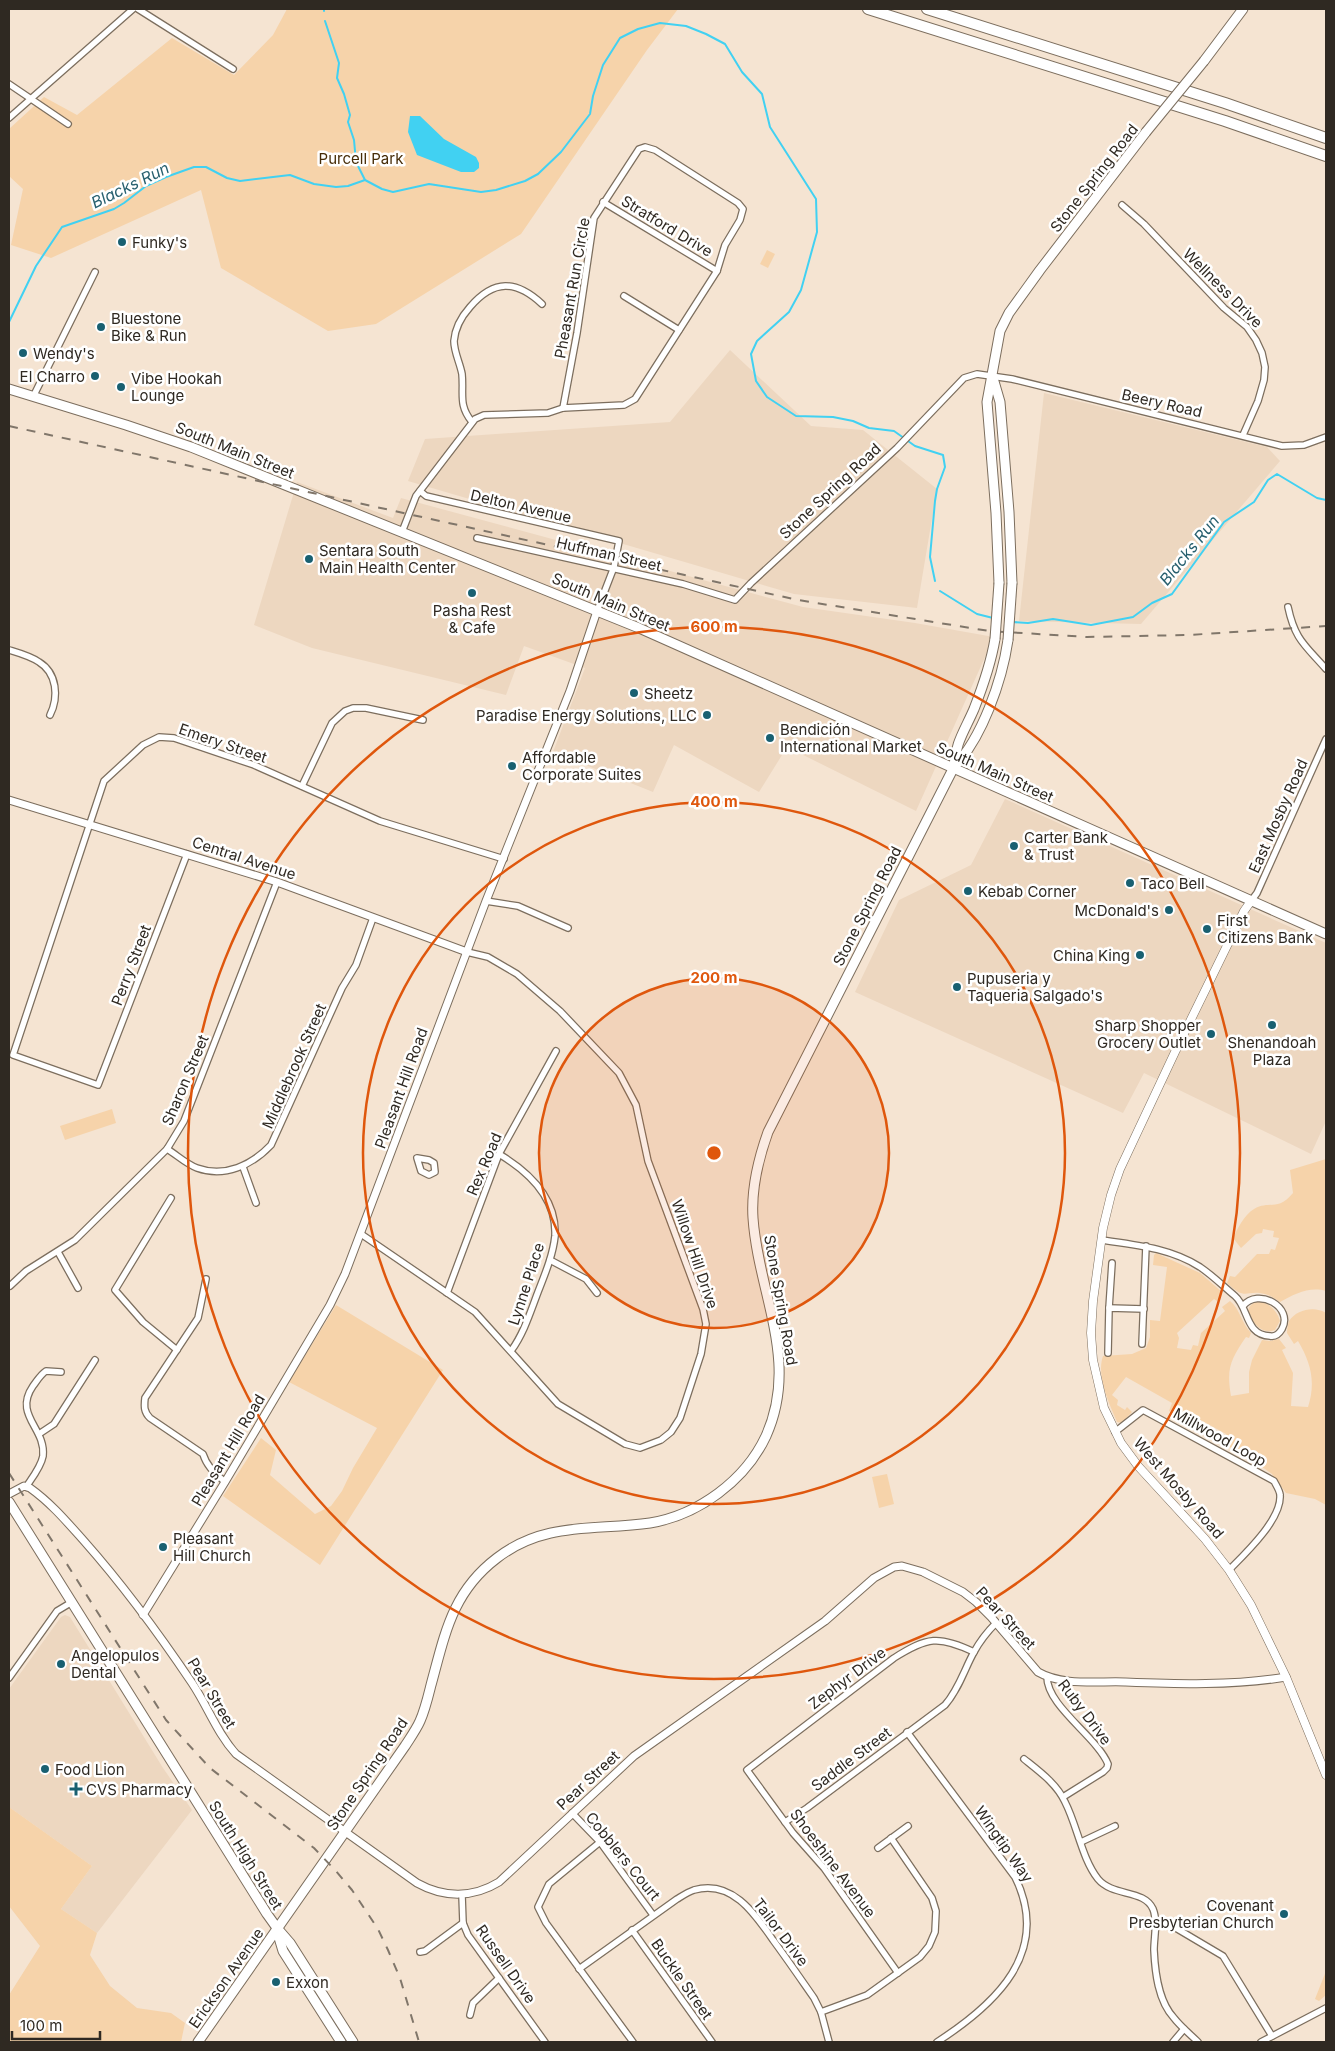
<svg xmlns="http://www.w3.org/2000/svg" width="1335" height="2051" font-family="Inter,sans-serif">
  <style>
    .built { fill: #edd7c0 }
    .green { fill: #f6d3aa }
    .water { fill: #41d1f2 }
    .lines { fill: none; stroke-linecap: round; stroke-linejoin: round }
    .stream { stroke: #41d1f2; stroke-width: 2 }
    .minor-casing { stroke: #7c6e5e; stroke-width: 8 }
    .tertiary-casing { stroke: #7c6e5e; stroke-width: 9 }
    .secondary-casing { stroke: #7c6e5e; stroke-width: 9 }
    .primary-casing { stroke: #7c6e5e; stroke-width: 11 }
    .motorway-casing { stroke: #7c6e5e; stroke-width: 12 }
    .minor { stroke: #fff; stroke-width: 5.5 }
    .tertiary { stroke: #fff; stroke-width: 7 }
    .secondary { stroke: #fff; stroke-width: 8 }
    .primary { stroke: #fff; stroke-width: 9 }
    .motorway { stroke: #fff; stroke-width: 10 }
    .rail { stroke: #80766a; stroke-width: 2; stroke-dasharray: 9 9; stroke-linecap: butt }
    .primary-bridge-casing { stroke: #7c6e5e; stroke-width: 11; stroke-linecap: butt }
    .primary-bridge { stroke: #fff; stroke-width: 9 }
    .ring { fill: none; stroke: #df570d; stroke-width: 2.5 }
    .poi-dot { fill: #196071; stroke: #fff; stroke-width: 2 }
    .labels { text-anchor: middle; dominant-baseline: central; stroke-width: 5; stroke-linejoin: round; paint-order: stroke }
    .park-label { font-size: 15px; fill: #462c07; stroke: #fff }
    .street-label { font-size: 15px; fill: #2f2922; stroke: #fff }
    .poi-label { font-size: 15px; fill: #2f2922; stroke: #fff; text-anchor: start }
    .water-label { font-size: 16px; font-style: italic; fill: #28606f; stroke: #fff }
    .centre { fill: #df570d; stroke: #fff; stroke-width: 2.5 }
    .ring-label { font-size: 15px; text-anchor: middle; font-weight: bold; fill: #df570d; stroke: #fff; stroke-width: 5; stroke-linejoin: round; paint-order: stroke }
  </style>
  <rect width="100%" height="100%" fill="#f5e4d2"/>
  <g class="built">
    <polygon points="730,350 811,426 863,430 937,489 917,608 794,594 408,481 425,439 670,422"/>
    <polygon points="1044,393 1267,447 1280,461 1141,624 1019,621"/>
    <polygon points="297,482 393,518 401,498 803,607 915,623 994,637 916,811 787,747 759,792 674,745 653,792 553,752 585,668 524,646 506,695 312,648 254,625"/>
    <polygon points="1005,799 1326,943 1326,1121 1311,1154 1144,1073 1123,1113 855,992 899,900 971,865"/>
    <polygon points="65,1615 70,1617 163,1768 192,1810 97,1933 61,1909 92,1866 9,1807 9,1689 61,1617"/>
  </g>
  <g class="green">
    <polygon points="287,9 678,9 647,50 521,234 376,324 328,331 221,268 201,190 51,258 11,245 23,189 9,176 9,129 44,97 77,115 172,38 234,75 273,35"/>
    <polygon points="767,250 775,254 768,268 760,264"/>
    <polygon points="112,1109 116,1123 65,1140 60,1126"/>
    <path d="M1326 1159V1291C1310 1286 1294 1294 1280 1302 1275 1299 1270 1295 1265 1294 1245 1289 1247 1302 1227 1283L1230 1276 1235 1277 1257 1254H1269L1271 1249 1275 1250 1279 1238 1273 1237 1274 1231 1263 1229 1262 1233 1256 1234 1241 1248 1233 1238C1238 1228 1244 1215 1254 1209 1270 1200 1277 1212 1293 1193L1290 1170Z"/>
    <path d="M1156 1253 1200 1273 1222 1292 1221 1297 1217 1301 1214 1299 1177 1333 1179 1338 1177 1348 1191 1350 1193 1345 1198 1346 1201 1333 1225 1311 1222 1307 1230 1301C1240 1309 1242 1324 1251 1333L1249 1338 1246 1337C1231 1359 1226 1368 1231 1396L1249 1393V1372L1252 1360 1262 1340 1270 1341 1279 1339 1286 1348 1282 1350 1293 1373 1291 1406 1308 1407C1316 1382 1311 1363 1298 1341L1294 1344 1287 1333C1287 1329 1288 1324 1289 1321 1297 1309 1315 1306 1326 1313V1505L1315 1499 1286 1493 1272 1474 1247 1456 1222 1443 1226 1434 1179 1408 1175 1414 1169 1411 1172 1403 1126 1377 1112 1395 1118 1400 1117 1405 1125 1410 1127 1407 1132 1412 1122 1423 1117 1422C1109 1403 1096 1376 1103 1356L1132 1354 1146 1348 1150 1337V1320L1160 1321 1167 1267 1153 1265 1154 1255Z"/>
    <path d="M1258 1301C1269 1303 1277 1310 1280 1321L1275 1330C1262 1335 1255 1324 1248 1315 1248 1307 1250 1304 1258 1301Z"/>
    <polygon points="336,1305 443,1370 320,1565 223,1496 261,1438 276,1450 270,1475 315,1514 331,1506 342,1491 353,1468 377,1428 289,1382"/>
    <polygon points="887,1474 894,1504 879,1508 872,1477"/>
    <polygon points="9,1807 92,1866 61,1909 97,1933 90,1955 110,1986 137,2008 171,2013 185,2023 181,2042 9,2042 9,1995 40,1946 9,1906"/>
    <polygon points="1326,1971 1326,1995 1319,2001 1315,1999"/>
  </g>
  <polygon class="water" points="410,116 420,116 444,139 476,157 479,163 479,168 474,172 461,172 417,155 408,132"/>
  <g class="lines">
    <g class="stream">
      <polyline points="324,9 324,11"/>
      <polyline points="325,21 339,63 337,78 344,94 350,115 348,122 354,140 356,162 365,180"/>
      <polyline points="9,322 36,266 62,227 114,209 124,203 146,186 166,177 194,167 206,167 227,178 240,181 290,175 314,184 336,187 348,186 365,180 382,189 393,192 429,184 481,192 496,190 525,181 538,174 561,152 590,114 593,96 603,65 620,38 638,29 660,23 686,26 706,34 725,44 742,72 762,94 770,127 816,199 817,232 801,290 789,312 757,341 751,354 756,381 767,397 796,416 833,417 853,421 869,428 894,431 915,446 943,455 945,467 937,489 935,501 930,557 935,581"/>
      <polyline points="940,591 977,614 993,618"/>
      <polyline points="1012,622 1028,623 1053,619 1091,625 1133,617 1152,603 1172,594 1224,522 1254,502 1268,480 1277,474 1317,498 1326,500"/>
    </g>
    <g class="minor-casing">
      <g id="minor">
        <polyline points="138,9 233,69"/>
        <polyline points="9,84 68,124"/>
        <polyline points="9,118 133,9"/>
        <polygon points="645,147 655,150 738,203 743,209 740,220 725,245 717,271 635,399 624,405 563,408 577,333 594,218 639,149"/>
        <polyline points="603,202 717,271"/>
        <polyline points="1122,205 1144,224 1224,308 1247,327 1256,340 1262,353 1265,367 1264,380 1258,401 1243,435"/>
        <polyline points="624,296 679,330"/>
        <polyline points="33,397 95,272"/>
        <path d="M472 422C458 405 464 394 462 374 460 363 454 352 454 341 455 328 462 316 470 307 494 279 516 280 542 304"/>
        <polyline points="420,491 426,496 619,541 614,567 597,611"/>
        <polyline points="402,532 416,496 475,419 484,415 548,413 563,408"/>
        <polyline points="477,538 683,584 735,600 751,583 897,448 964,378 977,374 1012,379 1282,446 1304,445 1326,437"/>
        <path d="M1288 607C1295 640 1305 645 1326 669"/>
        <path d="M9 650C19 653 30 656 39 662 57 673 59 697 50 715"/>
        <polyline points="302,786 332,723 345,711 353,708 366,708 423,720"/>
        <polyline points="187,854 98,1085 13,1055 104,781 143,745 159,737 174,738 254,765 380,821 504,859"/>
        <polyline points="486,901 518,906 568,928"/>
        <polyline points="1251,901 1257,893 1326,739"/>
        <path d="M167 1149C177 1155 186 1164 197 1168 225 1178 252 1165 271 1145L342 988 356 965 373 918"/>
        <path d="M499 1154C529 1172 557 1198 555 1236 553 1255 545 1274 538 1292 530 1313 524 1333 511 1351"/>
        <polygon points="417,1158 429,1160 434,1163 435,1172 429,1175 421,1171"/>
        <polyline points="243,1167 256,1203"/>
        <polyline points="171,1198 115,1290 143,1322 177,1350"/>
        <polyline points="361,1234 475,1312 558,1404 625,1444 640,1448 661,1440 671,1432 680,1418 701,1354 706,1324 703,1309 648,1161 636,1105 619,1073 560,1011 517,974 488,957 467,952"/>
        <path d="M1101 1240C1136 1245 1170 1248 1200 1267 1212 1275 1223 1286 1235 1296 1249 1308 1245 1335 1270 1336 1275 1337 1279 1334 1282 1329 1294 1307 1258 1287 1243 1306"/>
        <polyline points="58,1252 78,1288"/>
        <polyline points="550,1260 586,1279 597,1293"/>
        <path d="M206 1279 198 1318 145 1398C144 1407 144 1412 150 1418L203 1454C207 1467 215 1473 225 1482"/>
        <polyline points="10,1286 26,1271 75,1240 167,1149 184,1121 277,882"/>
        <polyline points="447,1293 499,1154 556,1051"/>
        <polyline points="1109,1308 1112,1263"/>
        <polyline points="1142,1344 1146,1246"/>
        <polyline points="1108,1353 1109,1308 1144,1309"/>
        <path d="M1115 1432 1143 1410 1274 1481C1276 1485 1280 1491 1280 1495 1282 1519 1245 1554 1229 1570"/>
        <polyline points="39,1434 54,1424 95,1360"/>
        <path d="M26 1487C32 1478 41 1467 43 1456 46 1428 13 1415 33 1386 37 1381 40 1375 46 1371L61 1372"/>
        <path d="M1047 1677C1047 1706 1097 1737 1108 1764L1107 1768 1103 1772 1063 1797"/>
        <polyline points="9,1678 57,1611 72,1602"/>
        <path d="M907 1732 1015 1877C1052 1952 996 2004 937 2042"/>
        <path d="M1024 1759C1039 1771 1057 1784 1065 1802 1077 1825 1082 1859 1098 1879 1113 1897 1144 1889 1153 1909 1158 1921 1154 1937 1154 1950 1155 1972 1158 2001 1174 2018 1181 2027 1190 2034 1198 2042"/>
        <polyline points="572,1813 600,1842 653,1915"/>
        <path d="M785 1822 807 1808 945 1705C959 1689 964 1670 974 1652 980 1641 987 1632 996 1623"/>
        <polyline points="600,1842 549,1884 538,1907 546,1923 633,2042"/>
        <polyline points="1081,1842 1115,1826"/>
        <polyline points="878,1848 908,1826"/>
        <polyline points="462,1895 463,1923 468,1935 545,2042"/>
        <polyline points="1155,1920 1169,1924 1223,1956 1272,2036"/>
        <polyline points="632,1930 712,2042"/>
        <polyline points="420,1952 425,1951 463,1923"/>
        <path d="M579 1969 677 1899C682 1896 688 1892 694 1890 732 1879 755 1914 773 1940 787 1959 800 1978 814 1998L821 2012 829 2042"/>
        <path d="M898 1973 824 1868 793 1833 747 1770 894 1658C927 1637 939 1635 974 1652"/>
        <polyline points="821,2012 867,1995 920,1957 929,1946 935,1932 936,1911 932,1898 891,1838"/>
        <polyline points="470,2015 473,2003 499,1978"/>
        <polyline points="1173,2042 1184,2029"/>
        <polyline points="1261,2042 1326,2008"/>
      </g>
    </g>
    <g class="tertiary-casing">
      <g id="tertiary">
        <polyline points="9,800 277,882 467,952"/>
        <path d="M9 1494 24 1486 30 1488C51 1503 67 1522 84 1541 123 1585 159 1634 192 1683 208 1707 217 1733 236 1754L417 1883C444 1898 473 1898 499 1882L634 1756 825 1621 874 1578 894 1567 902 1566 923 1572 963 1592 976 1602 991 1617 1038 1672C1062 1686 1097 1681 1125 1682 1179 1684 1232 1686 1286 1677"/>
        <polyline points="143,1615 225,1482 330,1305 345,1274 486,901 570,691 597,611"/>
      </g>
    </g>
    <g class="secondary-casing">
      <polyline id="secondary" points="1251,901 1244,911 1175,1052 1120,1169 1111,1195 1103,1228 1093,1301 1091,1333 1093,1360 1104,1408 1121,1443 1138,1466 1205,1539 1229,1570 1251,1605 1286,1677 1326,1775"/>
    </g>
    <g class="primary-casing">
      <g id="primary">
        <polyline points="1204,61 1243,9"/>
        <polyline points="993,378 1000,402 1009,512 1012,583"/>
        <polyline points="9,389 126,425 191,447 639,628 1326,934"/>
        <polyline points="999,583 996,513 987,402 1000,331 1009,313 1040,270 1146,132"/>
        <path d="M954 767C955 743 965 730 974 709 983 686 991 663 995 639"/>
        <polyline points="9,1502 267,1914 277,1928 290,1943 353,2042"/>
        <polyline points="277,1931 283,1951 341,2042"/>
        <path d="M198 2042 405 1746C410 1738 416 1730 420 1721 425 1710 428 1697 431 1685 445 1634 452 1592 497 1558 545 1521 595 1531 650 1523 698 1515 745 1481 766 1436 800 1361 758 1293 753 1218 751 1188 758 1160 768 1132L954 767C982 738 1002 681 1008 640"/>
      </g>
    </g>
    <g class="motorway-casing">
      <g id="motorway">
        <polyline points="868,9 1225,121 1326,156"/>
        <polyline points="927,9 1225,103 1326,138"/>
      </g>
    </g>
    <use href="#minor" class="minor"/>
    <use href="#tertiary" class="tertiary"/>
    <use href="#secondary" class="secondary"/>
    <use href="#primary" class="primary"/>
    <use href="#motorway" class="motorway"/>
    <g class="rail">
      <polyline points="9,426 798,600 989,631 1087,637 1189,635 1326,626"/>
      <polyline points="9,1473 166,1720 210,1768 314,1848 335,1870 352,1890 378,1929 388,1950 400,1978 419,2042"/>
    </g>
    <g class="primary-bridge-casing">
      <g id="primary-bridge">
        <polyline points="1146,132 1204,61"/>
        <polyline points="995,639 999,583"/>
        <polyline points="1008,640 1012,583"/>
      </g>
    </g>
    <use href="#primary-bridge" class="primary-bridge"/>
  </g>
  <circle cx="714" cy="1153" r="175" fill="#df570d" fill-opacity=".12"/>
  <g class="ring">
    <circle cx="714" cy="1153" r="175"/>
    <circle cx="714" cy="1153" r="351"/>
    <circle cx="714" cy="1153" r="526"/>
  </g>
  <g class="poi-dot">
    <circle cx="122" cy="242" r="5"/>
    <circle cx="101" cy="327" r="5"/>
    <circle cx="23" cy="353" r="5"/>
    <circle cx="95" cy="376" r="5"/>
    <circle cx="121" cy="387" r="5"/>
    <circle cx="309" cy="559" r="5"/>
    <circle cx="472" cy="593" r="5"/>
    <circle cx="634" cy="693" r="5"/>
    <circle cx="707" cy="715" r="5"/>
    <circle cx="770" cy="738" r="5"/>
    <circle cx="512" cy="766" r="5"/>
    <circle cx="1014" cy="846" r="5"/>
    <circle cx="1130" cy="883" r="5"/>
    <circle cx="968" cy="891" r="5"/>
    <circle cx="1169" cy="910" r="5"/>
    <circle cx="1207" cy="929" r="5"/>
    <circle cx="1140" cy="955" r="5"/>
    <circle cx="957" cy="987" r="5"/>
    <circle cx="1272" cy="1025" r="5"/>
    <circle cx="1211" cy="1034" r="5"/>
    <circle cx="163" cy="1547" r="5"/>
    <circle cx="61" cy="1664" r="5"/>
    <circle cx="45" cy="1769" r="5"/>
    <path d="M73.5 1781.5h5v5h5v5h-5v5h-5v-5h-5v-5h5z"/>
    <circle cx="1284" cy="1914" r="5"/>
    <circle cx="276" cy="1982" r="5"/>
  </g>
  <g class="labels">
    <g class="park-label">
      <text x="361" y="158">Purcell Park</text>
    </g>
    <g class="street-label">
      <text transform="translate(1094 178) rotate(-52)">Stone Spring Road</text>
      <text transform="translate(667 226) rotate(31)">Stratford Drive</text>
      <text transform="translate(572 288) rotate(-80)">Pheasant Run Circle</text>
      <text transform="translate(1223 288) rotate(45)">Wellness Drive</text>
      <text transform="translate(1162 403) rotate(13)">Beery Road</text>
      <text transform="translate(235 450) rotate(22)">South Main Street</text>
      <text transform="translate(830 491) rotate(-43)">Stone Spring Road</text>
      <text transform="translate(521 506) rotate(13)">Delton Avenue</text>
      <text transform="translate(609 554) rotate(13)">Huffman Street</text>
      <text transform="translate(611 602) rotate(23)">South Main Street</text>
      <text transform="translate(223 743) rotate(19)">Emery Street</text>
      <text transform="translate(995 772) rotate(24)">South Main Street</text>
      <text transform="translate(1278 816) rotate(-66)">East Mosby Road</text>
      <text transform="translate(244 858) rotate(18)">Central Avenue</text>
      <text transform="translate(867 906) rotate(-63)">Stone Spring Road</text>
      <text transform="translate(131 965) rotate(-69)">Perry Street</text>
      <text transform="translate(294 1066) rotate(-66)">Middlebrook Street</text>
      <text transform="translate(185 1080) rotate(-67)">Sharon Street</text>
      <text transform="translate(401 1088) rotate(-70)">Pleasant Hill Road</text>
      <text transform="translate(484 1164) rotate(-67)">Rex Road</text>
      <text transform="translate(695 1254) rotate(71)">Willow Hill Drive</text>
      <text transform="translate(526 1284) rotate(-72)">Lynne Place</text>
      <text transform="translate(781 1300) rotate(80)">Stone Spring Road</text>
      <text transform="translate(1220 1437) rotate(29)">Millwood Loop</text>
      <text transform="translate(228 1450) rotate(-59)">Pleasant Hill Road</text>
      <text transform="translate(1179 1488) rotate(49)">West Mosby Road</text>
      <text transform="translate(1006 1618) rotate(47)">Pear Street</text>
      <text transform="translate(847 1678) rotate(-37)">Zephyr Drive</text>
      <text transform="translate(212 1693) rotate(59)">Pear Street</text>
      <text transform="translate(1085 1712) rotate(53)">Ruby Drive</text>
      <text transform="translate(851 1759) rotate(-37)">Saddle Street</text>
      <text transform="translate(367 1774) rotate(-56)">Stone Spring Road</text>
      <text transform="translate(588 1780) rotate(-43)">Pear Street</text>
      <text transform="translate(1004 1844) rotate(55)">Wingtip Way</text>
      <text transform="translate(246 1855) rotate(58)">South High Street</text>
      <text transform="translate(623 1856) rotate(51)">Cobblers Court</text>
      <text transform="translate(833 1863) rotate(53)">Shoeshine Avenue</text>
      <text transform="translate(781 1932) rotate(53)">Tailor Drive</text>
      <text transform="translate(506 1964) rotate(55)">Russell Drive</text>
      <text transform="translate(226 1978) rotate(-55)">Erickson Avenue</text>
      <text transform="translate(682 1979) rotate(55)">Buckle Street</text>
    </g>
    <g class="poi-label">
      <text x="132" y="242">Funky's</text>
      <text x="111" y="318">Bluestone<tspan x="111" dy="17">Bike &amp; Run</tspan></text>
      <text x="33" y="353">Wendy's</text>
      <text x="85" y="376" text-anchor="end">El Charro</text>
      <text x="131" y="378">Vibe Hookah<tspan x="131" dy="17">Lounge</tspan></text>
      <text x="319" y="550">Sentara South<tspan x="319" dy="17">Main Health Center</tspan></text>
      <text x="472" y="610" text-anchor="middle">Pasha Rest<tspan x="472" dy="17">&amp; Cafe</tspan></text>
      <text x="644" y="693">Sheetz</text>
      <text x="697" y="715" text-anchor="end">Paradise Energy Solutions, LLC</text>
      <text x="780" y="729">Bendición<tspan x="780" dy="17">International Market</tspan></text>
      <text x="522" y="757">Affordable<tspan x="522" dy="17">Corporate Suites</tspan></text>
      <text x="1024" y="837">Carter Bank<tspan x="1024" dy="17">&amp; Trust</tspan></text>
      <text x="1140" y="883">Taco Bell</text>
      <text x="978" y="891">Kebab Corner</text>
      <text x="1159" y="910" text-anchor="end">McDonald's</text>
      <text x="1217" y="920">First<tspan x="1217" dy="17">Citizens Bank</tspan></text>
      <text x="1130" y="955" text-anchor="end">China King</text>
      <text x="967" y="978">Pupuseria y<tspan x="967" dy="17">Taqueria Salgado's</tspan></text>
      <text x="1201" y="1025" text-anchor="end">Sharp Shopper<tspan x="1201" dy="17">Grocery Outlet</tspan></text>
      <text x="1272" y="1042" text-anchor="middle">Shenandoah<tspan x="1272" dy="17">Plaza</tspan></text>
      <text x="173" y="1538">Pleasant<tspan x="173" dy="17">Hill Church</tspan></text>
      <text x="71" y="1655">Angelopulos<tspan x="71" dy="17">Dental</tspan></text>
      <text x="55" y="1769">Food Lion</text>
      <text x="86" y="1789">CVS Pharmacy</text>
      <text x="1274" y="1905" text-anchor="end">Covenant<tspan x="1274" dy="17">Presbyterian Church</tspan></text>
      <text x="286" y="1982">Exxon</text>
    </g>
    <g class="water-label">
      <text transform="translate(130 185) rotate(-26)">Blacks Run</text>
      <text transform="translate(1189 550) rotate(-51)">Blacks Run</text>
    </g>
  </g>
  <circle cx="714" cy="1153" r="8" class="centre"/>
  <g class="ring-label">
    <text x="714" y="632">600 m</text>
    <text x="714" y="807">400 m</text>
    <text x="714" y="983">200 m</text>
  </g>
  <rect width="1335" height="2051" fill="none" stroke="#2f2922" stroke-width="20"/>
  <path d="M12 2031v8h88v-8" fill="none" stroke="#2f2922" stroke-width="2.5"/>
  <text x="20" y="2031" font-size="15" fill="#2f2922" stroke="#ffffff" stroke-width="4" paint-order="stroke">100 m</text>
</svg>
